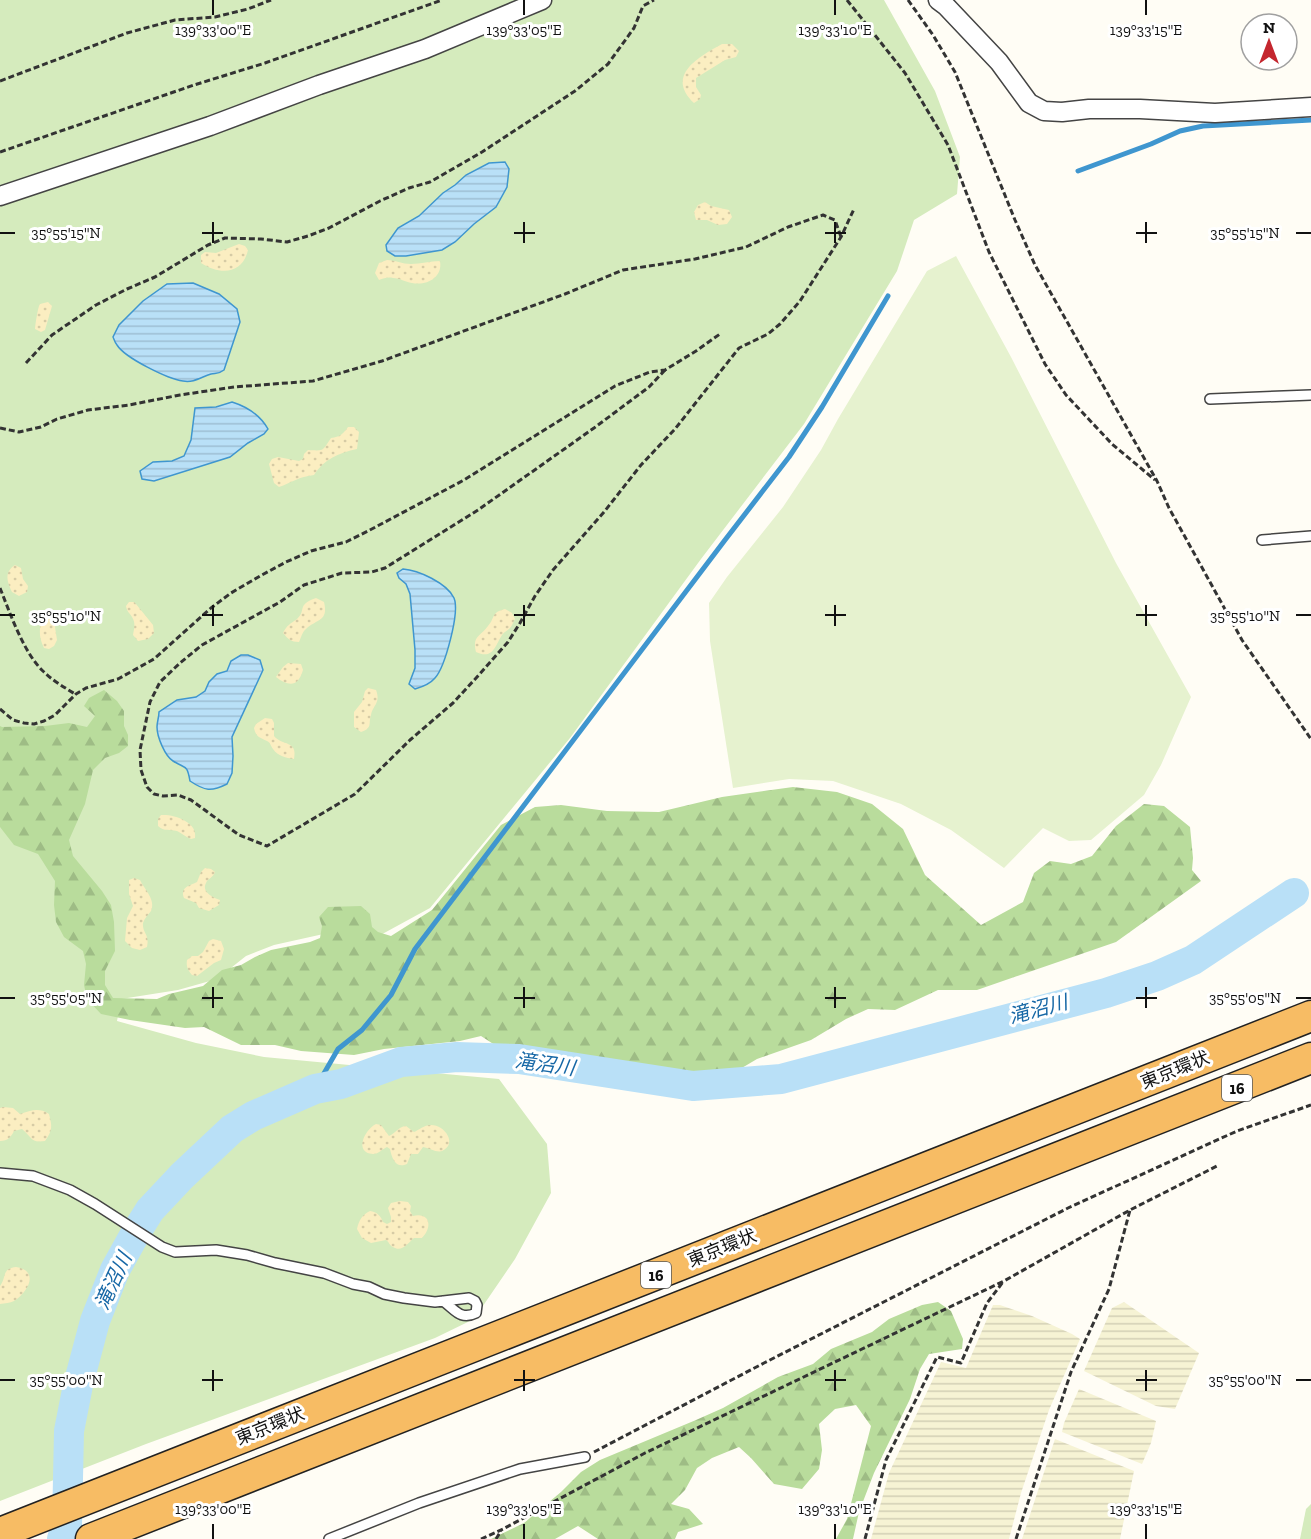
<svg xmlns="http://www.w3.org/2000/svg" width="1311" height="1539" font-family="'Zilla Slab','Noto Sans JP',serif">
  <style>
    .farmland { fill: url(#farmland-rules) }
    .grass { fill: #d5ebbd }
    .forest { fill: url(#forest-firs) }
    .sand { fill: url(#sand-dots) }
    .pitch { fill: #e6f2cf }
    .water { fill: url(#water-rules); stroke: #3f96cf; stroke-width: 1.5 }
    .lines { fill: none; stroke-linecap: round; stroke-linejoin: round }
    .stream { stroke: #3f96cf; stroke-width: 5 }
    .river { stroke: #b9e0f7; stroke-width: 30 }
    .service-casing { stroke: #444; stroke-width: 12 }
    .minor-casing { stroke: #444; stroke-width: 21 }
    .trunk-casing { stroke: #222; stroke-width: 33 }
    .path { stroke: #333; stroke-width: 3; stroke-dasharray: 6 3; stroke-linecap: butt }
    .service { stroke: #fff; stroke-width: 9 }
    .minor { stroke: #fff; stroke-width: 18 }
    .trunk { stroke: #f7bc64; stroke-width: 30 }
    .ticks { fill: none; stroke: #111; stroke-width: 2 }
    .labels { text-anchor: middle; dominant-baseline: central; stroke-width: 6; stroke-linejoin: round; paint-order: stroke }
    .shield { fill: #fff; stroke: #585858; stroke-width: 1.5 }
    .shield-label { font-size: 16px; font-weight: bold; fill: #111 }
    .street-label { font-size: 18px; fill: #111; stroke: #fff }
    .water-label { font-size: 20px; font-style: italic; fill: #1768a6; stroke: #fff }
    .ticks-label { font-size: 15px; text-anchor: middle; fill: #111; stroke: #fff; stroke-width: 6; stroke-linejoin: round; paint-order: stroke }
  </style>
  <defs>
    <pattern id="farmland-rules" width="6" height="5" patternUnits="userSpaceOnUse" patternTransform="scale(1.5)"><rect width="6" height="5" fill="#f6f3d4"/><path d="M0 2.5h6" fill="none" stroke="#d2cfb5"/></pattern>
    <pattern id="forest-firs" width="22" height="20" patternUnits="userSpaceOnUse" patternTransform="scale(1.5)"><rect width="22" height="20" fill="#b9dc9c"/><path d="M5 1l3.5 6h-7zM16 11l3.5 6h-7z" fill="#9ebc85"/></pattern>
    <pattern id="sand-dots" width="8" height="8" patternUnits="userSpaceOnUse" patternTransform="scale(1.5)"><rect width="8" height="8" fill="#fbeec1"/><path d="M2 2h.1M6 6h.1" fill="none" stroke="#d6cba5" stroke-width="1.8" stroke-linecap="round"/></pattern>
    <pattern id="water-rules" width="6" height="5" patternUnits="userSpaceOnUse" patternTransform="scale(1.5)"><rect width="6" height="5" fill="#b9e0f7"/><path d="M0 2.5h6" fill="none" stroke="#9ebfd3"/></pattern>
  </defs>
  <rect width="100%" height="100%" fill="#fffdf5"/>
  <g class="farmland">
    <polygon points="1124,1302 1199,1353 1175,1409 1156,1406 1084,1371 1112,1308"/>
    <polygon points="993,1305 1000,1305 1032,1316 1072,1334 1080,1339 1049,1410 1021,1493 1009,1539 871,1539 889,1473 941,1362 966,1368"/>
    <polygon points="1079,1389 1156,1421 1151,1443 1142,1464 1062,1432 1064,1423"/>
    <polygon points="1055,1439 1134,1471 1120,1539 1022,1539"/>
  </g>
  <g class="grass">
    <polygon points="0,0 884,0 935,91 960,157 957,194 914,220 897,271 804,424 701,559 570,738 430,908 375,938 328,933 274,945 246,956 217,979 178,990 121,999 117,1021 196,1043 264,1057 499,1079 547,1144 551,1193 515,1259 474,1319 435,1338 146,1444 0,1501"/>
    <polygon points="1311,1504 1311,1539 1300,1539 1306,1509"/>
  </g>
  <g class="forest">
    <polygon points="104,690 117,701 124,711 124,726 128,735 128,746 119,753 105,758 93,770 85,804 69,840 73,856 102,891 111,905 114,922 115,951 105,971 105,985 113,998 157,999 169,994 203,986 222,970 241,965 255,957 271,950 310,942 320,938 322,926 319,917 328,907 361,906 370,914 372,927 378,932 391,936 432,910 501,825 535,807 561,805 607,811 659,812 722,797 793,787 837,792 872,804 903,829 925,875 981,925 1023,902 1034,873 1050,861 1071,864 1092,856 1116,826 1144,804 1164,806 1190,827 1193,858 1192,870 1201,881 1116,942 977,990 938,990 895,1010 868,1009 846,1019 811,1040 757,1059 730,1075 681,1073 595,1063 498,1047 481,1036 460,1041 384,1049 354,1055 301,1051 275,1045 241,1045 204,1027 185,1028 130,1020 101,1014 87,999 84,985 86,964 83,951 64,937 56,922 54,905 55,881 38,854 14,845 0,827 0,726 2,727 45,726 69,723 87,727 95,716 84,706 89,698"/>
    <polygon points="938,1302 951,1311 963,1339 962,1349 929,1354 920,1369 910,1399 874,1473 859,1512 853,1539 836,1539 847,1519 871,1426 856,1405 835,1409 819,1424 822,1450 819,1469 802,1489 774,1484 751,1458 739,1447 712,1458 697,1468 685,1490 671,1504 689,1509 703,1524 678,1532 675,1539 598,1539 578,1526 555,1539 491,1539 524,1523 561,1492 581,1472 600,1460 696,1420 723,1408 778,1377 813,1364 831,1349 872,1332 889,1319 922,1305"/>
  </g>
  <g class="sand">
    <path d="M722 44H732L739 51 736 57 725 60 696 78V87L701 95 700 99 694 103C665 75 699 57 722 44Z"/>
    <polygon points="705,202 711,206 729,210 732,217 727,224 718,225 707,220 696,220 694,212 698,205"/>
    <path d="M239 244 245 246 248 250C242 275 220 275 201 263V255L205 252 216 253Z"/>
    <path d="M387 260C395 260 402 264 411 264 421 264 430 261 440 261 443 278 426 286 412 283 405 282 400 278 393 278 388 277 384 278 379 280L375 273 379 263Z"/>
    <path d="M48 302 52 306 45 330 41 332 35 329C35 326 38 306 40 304Z"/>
    <path d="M348 427H354L359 432 357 449C339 453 324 459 314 475 298 477 293 482 279 487L274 483 269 464 272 459 278 457 299 461 303 459 304 454 308 450C325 451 322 451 331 438 340 437 343 434 348 427Z"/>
    <path d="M15 565 21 568 23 579 28 586 27 592 19 596 12 592C7 581 4 572 15 565Z"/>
    <path d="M316 598 324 602C329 622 316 619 306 629 302 632 301 638 299 642 291 642 288 639 283 633 287 625 290 624 297 619 307 610 296 605 316 598Z"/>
    <path d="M129 602H134L136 604 153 625 154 633 148 639 138 641 133 635C134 629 136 623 132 617 129 612 127 612 126 606Z"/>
    <path d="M505 609 512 613 515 619C513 622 512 626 510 628 507 631 504 632 502 635 495 646 493 660 476 652 472 636 480 637 488 626 496 617 490 613 505 609Z"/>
    <path d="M50 612 56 614 58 619 55 627 57 640 54 646 49 649 44 648C38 636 39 626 44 614Z"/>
    <path d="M288 663 301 664 303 670C298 687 289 687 276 677L283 667Z"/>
    <path d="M368 688 376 690C381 703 373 705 371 715 368 724 373 728 361 732L354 727V712L362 702 365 691Z"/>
    <path d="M265 718 272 719 274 723V736C282 746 298 740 294 759 286 758 278 756 273 749 270 745 271 743 267 741 259 737 256 737 254 728L256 724Z"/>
    <path d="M161 815C174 814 198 822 195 838L191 839C186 837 181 833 177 831 170 829 164 832 158 826V819Z"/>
    <path d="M205 868 211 869 215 872C213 878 208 878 206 883 201 892 214 898 220 900L219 905 209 911 199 908 196 903 184 898C180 887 189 886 197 882L201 872Z"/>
    <path d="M134 878 140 880C145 890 156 900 151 911 148 915 144 919 143 923 142 933 150 934 147 947L140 950 132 948 125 941 127 918 133 906 129 894V880Z"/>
    <path d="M213 939 221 941 224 949 221 960 214 963 197 976 192 975C188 970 186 967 187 960L192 956H198L203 952 209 941Z"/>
    <path d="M3 1107 13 1108 20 1114C31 1111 38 1107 49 1114 52 1126 53 1130 45 1141 30 1143 33 1138 22 1129L14 1131C11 1137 8 1141 0 1141V1108Z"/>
    <path d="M376 1124 381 1125 389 1136C396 1133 398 1127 406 1126L414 1132C419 1130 424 1125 431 1125 445 1125 458 1144 442 1151 437 1153 429 1148 423 1147L418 1154H411L407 1164C396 1169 392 1159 390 1149L387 1147C382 1149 379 1154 373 1154 354 1153 364 1130 376 1124Z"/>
    <path d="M400 1201 408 1202 411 1206 410 1211 413 1216C430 1212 433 1227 422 1238H414C409 1242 402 1253 393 1247 390 1246 389 1242 386 1240L371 1243 362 1238 357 1229C359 1220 362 1215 370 1211 377 1212 381 1216 383 1222L387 1224 391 1222V1217L388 1208 391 1203Z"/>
    <path d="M16 1267C40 1271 28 1292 14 1301 10 1303 5 1303 0 1304V1286C7 1277 1 1269 16 1267Z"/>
  </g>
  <polygon class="pitch" points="956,256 1011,357 1116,563 1191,697 1161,765 1144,795 1091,840 1069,841 1043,828 1004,868 951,830 901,804 833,781 789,779 733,788 710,641 709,603 727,577 783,507 821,450 838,419 927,271"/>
  <g class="water">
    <polygon points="505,162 509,169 507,187 496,207 474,224 455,242 442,250 406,256 395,256 387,251 386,245 398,228 419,216 443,193 455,185 466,175 489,163"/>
    <path d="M193 283 219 294 237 309 240 322 224 370C219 374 217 373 211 374 201 377 194 383 183 381 168 379 125 358 117 345 115 343 114 339 113 337L119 325 143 301 167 284Z"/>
    <path d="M232 402C248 407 260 415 268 429L264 434 248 443 230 457 154 481 142 479 140 471 153 462 172 461 184 456 191 440 195 408 216 407Z"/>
    <path d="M403 569C418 570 447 583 454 598 460 612 445 667 435 678 430 684 422 687 415 689L409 684 415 668V650L410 594 406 584 399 578 397 573Z"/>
    <path d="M241 655H248L260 660 263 670 232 737 233 756 232 773 227 784C211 792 205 791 190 781 187 764 186 769 173 761 165 756 157 737 157 727 157 722 159 717 159 712L177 700 196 697 205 691 209 682 217 674 227 671 231 661Z"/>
  </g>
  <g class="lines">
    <g class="stream">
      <polyline points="1078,171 1151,144 1180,131 1203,126 1311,120"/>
      <polyline points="315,1089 338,1049 362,1030 391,995 415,949 725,540 789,457 822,407 888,296"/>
    </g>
    <polyline class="river" points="62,1539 67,1526 69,1431 78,1385 95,1321 115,1270 135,1234 150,1210 182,1176 232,1129 253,1116 315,1089 341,1084 401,1062 457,1057 519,1059 693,1086 781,1079 1106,993 1157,976 1193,960 1294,893"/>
    <g class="service-casing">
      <g id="service">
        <polyline points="1210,399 1311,395"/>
        <polyline points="1262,540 1311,536"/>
        <path d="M0 1173 33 1176 70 1190 95 1204 162 1247 175 1252 216 1250 247 1255 275 1263 324 1273 353 1284 369 1287 384 1294 404 1298 435 1302 469 1298 475 1301 477 1305 476 1313C460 1321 455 1309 443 1301"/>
        <polyline points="329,1539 419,1503 520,1469 585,1457"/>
      </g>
    </g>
    <g class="minor-casing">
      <g id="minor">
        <polyline points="938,0 946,6 999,62 1029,103 1044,111 1062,112 1089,109 1140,109 1215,113 1311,107"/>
        <polyline points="0,196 210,126 319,85 425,49 542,0"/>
      </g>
    </g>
    <g class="trunk-casing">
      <g id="trunk">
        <polyline points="0,1533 1311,1016"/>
        <polyline points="91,1539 1311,1058"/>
      </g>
    </g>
    <g class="path">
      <polyline points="847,0 905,73 948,145 989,252 1045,364 1066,395 1112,444 1155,480"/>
      <polyline points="908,0 933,35 955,72 1015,220 1035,265 1157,481 1169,508 1242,640 1311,739"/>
      <polyline points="0,81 127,33 175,20 215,17 248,9 271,0"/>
      <polyline points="0,152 194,85 265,63 442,0"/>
      <polyline points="26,363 52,335 96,305 127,289 155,277 208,245 225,238 261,239 287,242 308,236 329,228 380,201 409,188 430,182 482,152 575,91 608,64 634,28 643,6 654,0"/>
      <polyline points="665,370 649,387 594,428 478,510 385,568 372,572 342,573 304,585 280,602 202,645 180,663 160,682 150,702 140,750 141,770 147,787 154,794 163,796 178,795 191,800 239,835 267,846 355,794 410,740 453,703 477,677 508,642 520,623 535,596 553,570 604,512 641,465 675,429 739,348 768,334 780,324 800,301 841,237 854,209"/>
      <polyline points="0,428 19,432 41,427 57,419 88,410 129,405 180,395 234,387 313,381 382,361 565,294 623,270 695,259 746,247 788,227 823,215 835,220 841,237"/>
      <path d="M0 588C10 613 24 654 44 672 53 681 64 687 75 694"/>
      <polyline points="0,709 13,720 24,723 34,724 44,721 55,715 76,694 86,688 118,679 154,659 211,608 231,593 260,576 286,562 311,551 346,542 368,531 464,480 615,386 650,372 665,370 696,351 720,334"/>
      <polyline points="594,1452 764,1363 1068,1208 1237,1131 1311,1105"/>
      <polyline points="481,1539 503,1529 645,1453 1004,1281 1130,1210 1219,1165"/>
      <polyline points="496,1539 501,1531"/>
      <polyline points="865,1539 886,1460 937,1357 961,1363 987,1303 1003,1282"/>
      <polyline points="1016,1539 1071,1372 1109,1289 1130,1210"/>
    </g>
    <use href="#service" class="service"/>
    <use href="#minor" class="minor"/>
    <use href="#trunk" class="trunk"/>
  </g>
  <path class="ticks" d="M213 0V15M524 0V15M835 0V15M1146 0V15M213 222V243M524 222V243M835 222V243M1146 222V243M0 233H15M202 233H223M514 233H535M825 233H846M1136 233H1157M1296 233H1311M213 605V626M524 605V626M835 605V626M1146 605V626M0 615H15M202 615H223M514 615H535M825 615H846M1136 615H1157M1296 615H1311M213 987V1008M524 987V1008M835 987V1008M1146 987V1008M0 998H15M202 998H223M514 998H535M825 998H846M1136 998H1157M1296 998H1311M213 1370V1391M524 1370V1391M835 1370V1391M1146 1370V1391M0 1380H15M202 1380H223M514 1380H535M825 1380H846M1136 1380H1157M1296 1380H1311M213 1524V1539M524 1524V1539M835 1524V1539M1146 1524V1539"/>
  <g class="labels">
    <g class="shield">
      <rect x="1222" y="1075" width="30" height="26" rx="4.5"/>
      <rect x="641" y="1262" width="30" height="26" rx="4.5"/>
    </g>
    <g class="shield-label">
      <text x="1237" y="1088">16</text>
      <text x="656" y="1275">16</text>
    </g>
    <g class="street-label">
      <text transform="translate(1175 1070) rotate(-22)">東京環状</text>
      <text transform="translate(722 1248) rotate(-22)">東京環状</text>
      <text transform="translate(270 1426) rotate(-22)">東京環状</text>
    </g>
    <g class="water-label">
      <text transform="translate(1038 1009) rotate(-15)">滝沼川</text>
      <text transform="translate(545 1064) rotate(8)">滝沼川</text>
      <text transform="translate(113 1281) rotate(-65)">滝沼川</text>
    </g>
  </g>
  <g class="ticks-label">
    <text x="213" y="35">139°33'00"E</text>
    <text x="524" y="35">139°33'05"E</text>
    <text x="835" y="35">139°33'10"E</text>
    <text x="1146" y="35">139°33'15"E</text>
    <text x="66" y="238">35°55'15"N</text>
    <text x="1245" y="238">35°55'15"N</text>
    <text x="66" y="621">35°55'10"N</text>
    <text x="1245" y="621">35°55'10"N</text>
    <text x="66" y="1003">35°55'05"N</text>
    <text x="1245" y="1003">35°55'05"N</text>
    <text x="66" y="1385">35°55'00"N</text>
    <text x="1245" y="1385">35°55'00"N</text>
    <text x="213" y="1514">139°33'00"E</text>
    <text x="524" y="1514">139°33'05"E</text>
    <text x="835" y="1514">139°33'10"E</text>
    <text x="1146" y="1514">139°33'15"E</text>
  </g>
  <g transform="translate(1269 42)"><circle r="28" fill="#ffffff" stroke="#a0a0a0" stroke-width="1.5"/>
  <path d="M0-4.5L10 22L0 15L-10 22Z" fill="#c4262e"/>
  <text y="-9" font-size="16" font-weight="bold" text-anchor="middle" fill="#111111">N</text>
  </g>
</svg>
